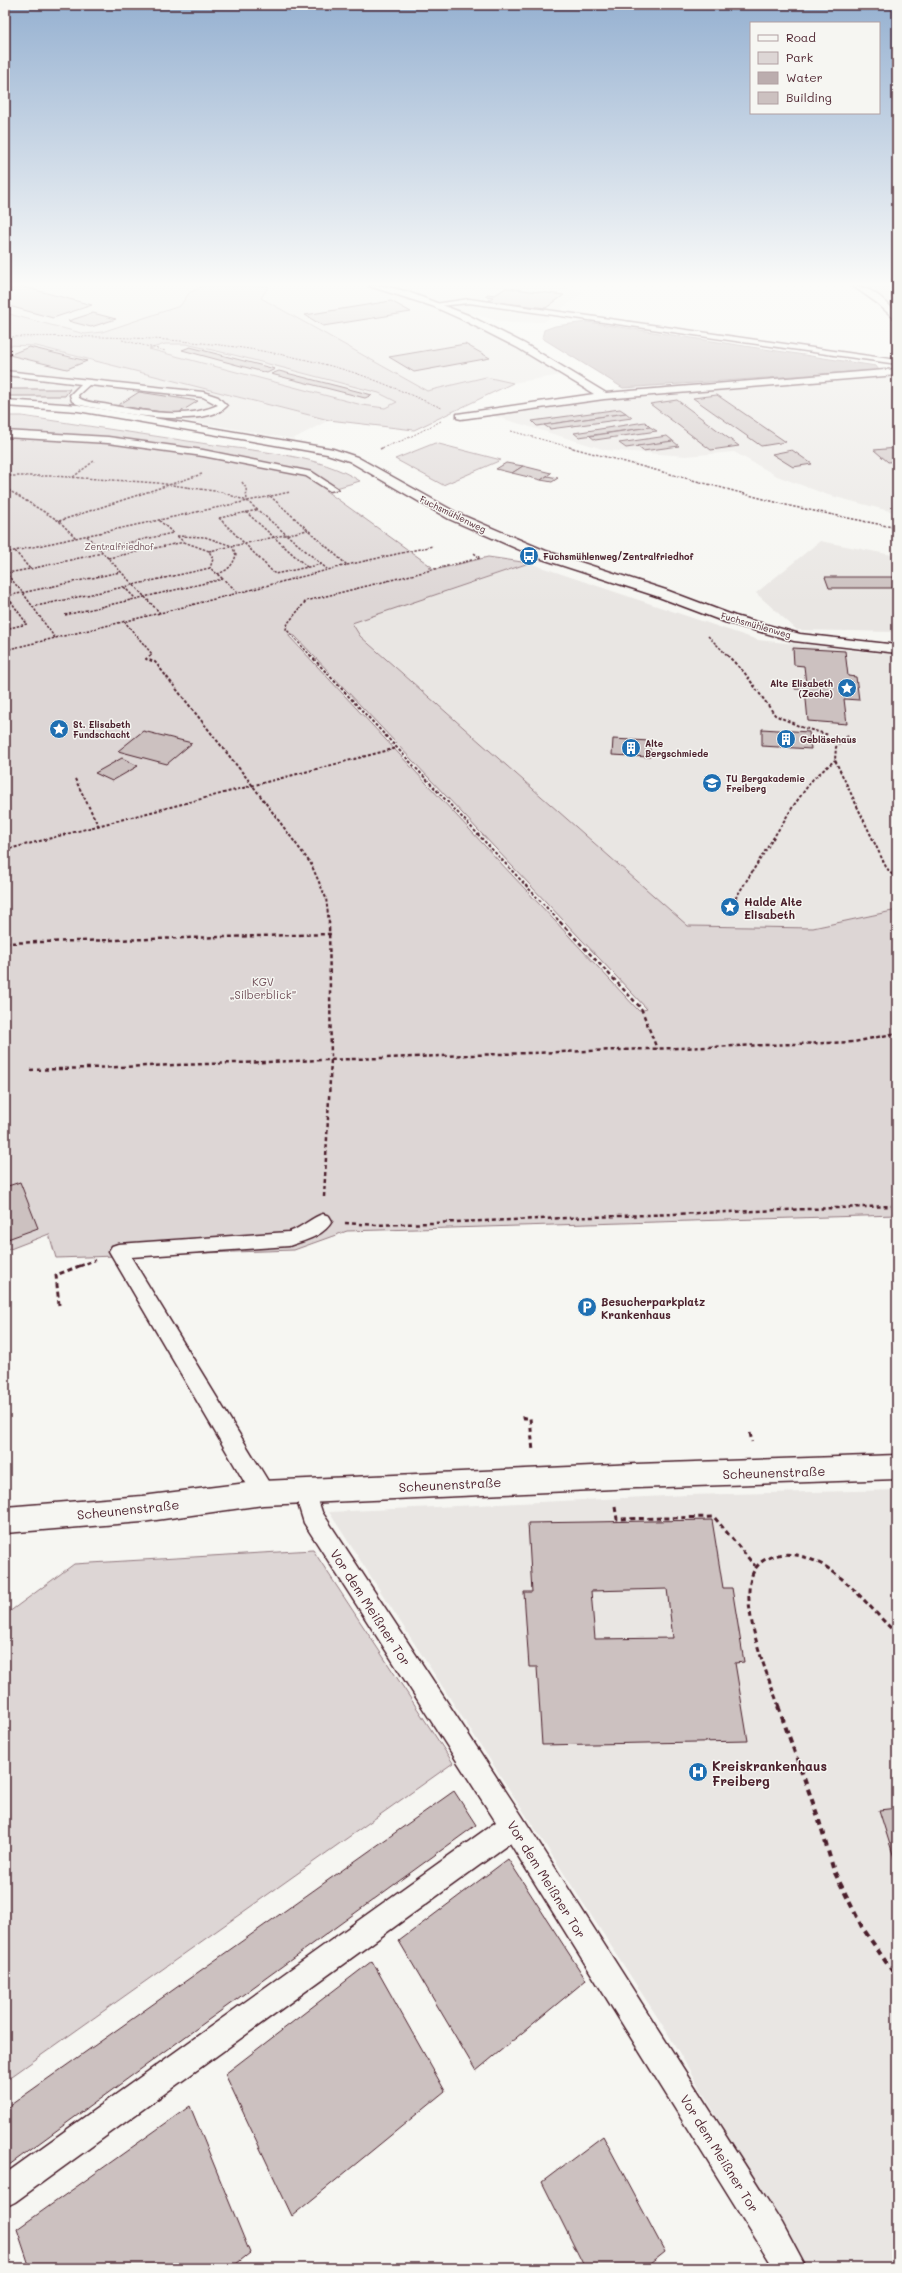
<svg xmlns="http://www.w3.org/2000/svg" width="902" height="2273" font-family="Mali,sans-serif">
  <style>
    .built { fill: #e9e6e3 }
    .green { fill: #ddd6d5; stroke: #947a80; fill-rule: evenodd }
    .water { fill: #bbadae; stroke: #8e747a }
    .building { fill: #ccc1c0; stroke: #4a1f2b; fill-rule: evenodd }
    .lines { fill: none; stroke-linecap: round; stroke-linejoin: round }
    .lane-casing { stroke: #4a1f2b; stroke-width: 3 }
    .street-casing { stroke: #4a1f2b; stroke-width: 3 }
    .path-far5 { stroke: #4a1f2b; stroke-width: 1; stroke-dasharray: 2 1.5; stroke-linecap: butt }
    .path-far4 { stroke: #4a1f2b; stroke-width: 1.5; stroke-dasharray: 2.5 1.5; stroke-linecap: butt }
    .path-far3 { stroke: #4a1f2b; stroke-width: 2; stroke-dasharray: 3 2; stroke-linecap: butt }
    .path-far2 { stroke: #4a1f2b; stroke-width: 2.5; stroke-dasharray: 4 3; stroke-linecap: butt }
    .path-far1 { stroke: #4a1f2b; stroke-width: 3; stroke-dasharray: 5 3.5; stroke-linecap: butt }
    .path { stroke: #4a1f2b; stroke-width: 4; stroke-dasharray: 6 5; stroke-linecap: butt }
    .lane { fill: #f6f6f2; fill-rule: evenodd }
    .street { fill: #f6f6f2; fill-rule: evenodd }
    .labels { text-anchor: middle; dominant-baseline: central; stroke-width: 3; stroke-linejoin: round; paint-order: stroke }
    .far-street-label { font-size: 9px; fill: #4a1f2b; stroke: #f6f6f2 }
    .far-park-label { font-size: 9px; fill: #6f4d56; stroke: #f6f6f2 }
    .far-poi-label { font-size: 9px; font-weight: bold; fill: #4a1f2b; stroke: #f6f6f2; text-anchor: start }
    .poi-label { font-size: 11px; font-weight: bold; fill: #4a1f2b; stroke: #f6f6f2; text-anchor: start }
    .park-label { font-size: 11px; fill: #6f4d56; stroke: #f6f6f2 }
    .near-street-label { font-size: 13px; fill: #4a1f2b; stroke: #f6f6f2 }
    .near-poi-label { font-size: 13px; font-weight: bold; fill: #4a1f2b; stroke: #f6f6f2; text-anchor: start }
  </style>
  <rect width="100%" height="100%" fill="#f6f6f2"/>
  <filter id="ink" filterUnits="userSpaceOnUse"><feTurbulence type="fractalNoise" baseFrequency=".025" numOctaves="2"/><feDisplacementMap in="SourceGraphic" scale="8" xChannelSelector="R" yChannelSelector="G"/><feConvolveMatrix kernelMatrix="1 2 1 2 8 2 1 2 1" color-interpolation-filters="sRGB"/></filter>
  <g filter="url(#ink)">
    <g class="built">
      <polygon points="5,286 203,286 189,293 180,306 102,332 85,334 5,313"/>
      <polygon points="269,286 544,286 584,292 544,322 512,323 498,321 442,305 567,374 513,383 486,377 427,391 260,297"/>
      <polygon points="24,344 36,346 329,420 293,439 137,412 5,396 5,345"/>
      <polygon points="165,344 186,344 234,355 379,393 397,402 386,408 362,405 149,349"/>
      <polygon points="897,372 897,513 828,495 777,476 734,452 686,456 606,450 484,413 517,407"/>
      <polygon points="820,541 897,556 897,632 797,630 756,593"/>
      <polygon points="529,563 758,640 897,655 897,910 813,928 688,926 360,635 352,622"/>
      <polygon points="897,1490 897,2268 806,2268 667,2032 329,1512 687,1495"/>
    </g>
    <g class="green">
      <path d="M203 286H269L261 298 427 391 486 377 513 383 414 430 329 420 36 346 5 345V313L85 334 102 332 180 306 189 293ZM165 344H186L234 355 379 393 397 402 385 408 362 405 149 349Z"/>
      <polygon points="857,286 897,286 897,318"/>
      <path d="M5 416H22C86 426 150 435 214 445 262 452 319 455 360 481L326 491 432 567 429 568 439 569 488 557 529 563 352 623 360 636 688 926 813 928 897 910V1215L347 1231 294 1250 56 1258 49 1234 5 1251ZM288 635 295 636 647 1009 639 1011Z"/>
      <polygon points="435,443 501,460 443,485 395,459"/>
      <polygon points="313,1550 453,1763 5,2081 5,1615 74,1564"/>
    </g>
    <polygon class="water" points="587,322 876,366 879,370 623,388 542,338 544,330 555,326"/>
    <g class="building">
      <polygon points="5,286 20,286 92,305 53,318 5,305"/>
      <polygon points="506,288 564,295 546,308 488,301 493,297 485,296 488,294 495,295"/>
      <polygon points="391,301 411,312 323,326 305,315"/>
      <polygon points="93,313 116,319 91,327 68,321"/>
      <polygon points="465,344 490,358 414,372 389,357"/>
      <polygon points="29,347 87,361 67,369 9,355"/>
      <polygon points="190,347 275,369 267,373 182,350"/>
      <polygon points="279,371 372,395 365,398 271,374"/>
      <polygon points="5,389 70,389 65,396 5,396"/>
      <polygon points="139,392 198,401 177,414 117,406"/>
      <polygon points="717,395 786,442 761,446 693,398"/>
      <polygon points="677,400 739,446 711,450 650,404"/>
      <polygon points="620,409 626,413 537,426 532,421"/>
      <polygon points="626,413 632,418 550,429 544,425"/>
      <polygon points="645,422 650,427 579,437 574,433"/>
      <polygon points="650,427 657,431 595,440 590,436"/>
      <polygon points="667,436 673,441 626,448 619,443"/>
      <polygon points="673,441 679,446 643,451 637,446"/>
      <polygon points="897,448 897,461 888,462 874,450"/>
      <polygon points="792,450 812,464 793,467 772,454"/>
      <polygon points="506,463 523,466 512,473 496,469"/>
      <polygon points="523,466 551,473 541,480 512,473"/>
      <polygon points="547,476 558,478 552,482 541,480"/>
      <polygon points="825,577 897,577 897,588 829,588"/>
      <polygon points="793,648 845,651 848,676 856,677 859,700 844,699 847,724 808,721 805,689 795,689 794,683 806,684 804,666 794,665"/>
      <polygon points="762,729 809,732 811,749 762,746"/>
      <polygon points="143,731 192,743 167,764 118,751"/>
      <polygon points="613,739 650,741 650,757 612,755"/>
      <polygon points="122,758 138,766 112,781 95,773"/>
      <polygon points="20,1182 38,1228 5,1240 5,1187"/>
      <path d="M712 1520 723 1588H732L744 1662 735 1663 748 1741 542 1745 537 1667H529L524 1592H532L528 1523ZM667 1589 673 1638 595 1639 591 1591Z"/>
      <polygon points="454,1791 476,1825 5,2168 5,2109"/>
      <polygon points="897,1808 897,1867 879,1810"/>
      <polygon points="508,1859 586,1980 476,2071 399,1941"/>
      <polygon points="372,1961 445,2091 292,2216 225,2074"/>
      <polygon points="190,2106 250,2253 231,2268 30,2268 17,2229"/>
      <polygon points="603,2136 665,2252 645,2268 585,2268 542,2182"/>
    </g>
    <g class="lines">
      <g class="lane-casing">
        <g id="lane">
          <polygon points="469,299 897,360 897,364 469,303 439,306 435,304"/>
          <path d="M5 371 203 392 218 397 227 406C203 431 108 411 77 404L72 401 70 395 81 384 5 375ZM89 385 203 397 218 405C184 420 144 411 109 405 99 403 87 403 79 398L78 395Z"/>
          <polygon points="5,431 108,437 203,450 312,472 338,489 330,491 306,476 203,456 108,443 5,437"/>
          <path d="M323 1214 329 1216 332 1221C324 1236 304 1241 289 1246L131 1257 271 1486 274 1493 271 1500 263 1503 255 1500 109 1251 112 1246 118 1244 289 1232C302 1228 310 1218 323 1214Z"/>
          <polygon points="305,1481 313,1484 322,1512 522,1816 782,2223 806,2268 774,2268 510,1843 15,2202 5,2207 5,2174 496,1822 304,1523 294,1491 297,1484"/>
        </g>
      </g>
      <g class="street-casing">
        <g id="street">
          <polygon points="369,286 385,286 408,292 468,315 525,344 606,393 897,369 897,375 604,399 461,419 457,418 457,414 594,394 518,348 461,319 432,306"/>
          <path d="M853 286C871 286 884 300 897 313V321L877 303Z"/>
          <polygon points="5,400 78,405 333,449 357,457 457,513 546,551 666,590 735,616 800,634 897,645 897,653 794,641 725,622 656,596 536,557 449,519 349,461 327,454 78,411 5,406"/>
          <polygon points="897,1455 897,1479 636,1488 263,1505 142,1522 5,1533 5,1507 142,1496 263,1481 636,1464"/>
        </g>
      </g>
      <g class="path-far5">
        <path d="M5 337C122 335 240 338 352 372 383 382 412 396 442 408"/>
        <polyline points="122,340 166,351"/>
        <polyline points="511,431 573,448"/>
        <polyline points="382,448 406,439 441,421"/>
      </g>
      <g class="path-far4">
        <polyline points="569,447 790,506 897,528"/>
        <polyline points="380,449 384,447"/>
        <polyline points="5,476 52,476 158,483 221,492 247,501 327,569"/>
        <polyline points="73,477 94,461"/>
        <polyline points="242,482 246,488 247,501"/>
        <polyline points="5,488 59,521 76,538"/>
        <polyline points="246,512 307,567"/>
        <polyline points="219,518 275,574 322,564"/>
        <polyline points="219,518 257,510"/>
        <polyline points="59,521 202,474"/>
        <polyline points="87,536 160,613 347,565 270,496"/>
        <path d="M177 536 205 537 232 546 236 555C233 566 227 571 217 574"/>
        <polyline points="184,542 209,551 213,559 210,568"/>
        <polyline points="99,549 173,533 159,520"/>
        <polyline points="209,551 308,530"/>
        <polyline points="5,553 290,492"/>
        <polyline points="108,558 184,542 177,536"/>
        <polyline points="347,565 433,546"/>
        <polyline points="30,569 102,553"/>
        <polyline points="5,572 23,593 55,638"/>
        <polyline points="7,573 30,569 15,551"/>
        <polyline points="124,587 135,598"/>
        <polyline points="5,593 7,596 5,597"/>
        <polyline points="32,607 210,568 223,579"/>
        <polyline points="65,615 223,579 238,592"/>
        <polyline points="124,621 152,654 150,656"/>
        <polyline points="5,629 27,624 7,596 120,572"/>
        <polyline points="708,636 728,656"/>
        <polyline points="5,650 160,613"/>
        <polyline points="311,656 286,629 288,623 306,601 480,558 474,553"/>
      </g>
      <g class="path-far3">
        <polyline points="151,655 146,659 155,662 253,786 311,864 326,898 329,923"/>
        <polyline points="310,655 561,923"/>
        <polyline points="727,655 744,672 775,715 801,727 829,735"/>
        <polyline points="848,736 836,747 835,760 886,867 897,881"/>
        <polyline points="75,779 99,827"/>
        <polyline points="5,850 397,748"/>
        <polyline points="730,907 794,805 813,779 835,760"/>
      </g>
      <g class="path-far2">
        <polyline points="560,922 641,1008 657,1049"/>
        <polyline points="5,943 331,934"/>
        <polyline points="30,1070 854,1042 897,1033"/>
        <polyline points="324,1197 331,1059 329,922"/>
        <polyline points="345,1223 376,1225 891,1206"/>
        <polyline points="80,1266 95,1260"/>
      </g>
      <g class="path-far1">
        <polyline points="59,1305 56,1275 82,1265"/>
        <polyline points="524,1416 524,1418 530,1418 533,1452"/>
        <polyline points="750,1433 752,1442"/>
        <polyline points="615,1507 617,1519 714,1517 755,1566"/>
        <path d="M779 1707C768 1675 722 1572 771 1557 788 1551 806 1556 821 1564 851 1581 872 1611 897 1634"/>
      </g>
      <polyline class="path" points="778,1706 817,1814 834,1871 862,1927 897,1978"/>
      <use href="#lane" class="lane"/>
      <use href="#street" class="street"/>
    </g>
  </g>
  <linearGradient id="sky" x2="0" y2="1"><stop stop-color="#96b1d1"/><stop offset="0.47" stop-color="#fbfbf9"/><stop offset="1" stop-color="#fbfbf9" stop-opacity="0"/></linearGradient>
  <rect width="902" height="605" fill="url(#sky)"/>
  <defs>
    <g id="bus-disc" transform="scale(1)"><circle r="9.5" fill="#1f6fb2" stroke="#f6f6f2"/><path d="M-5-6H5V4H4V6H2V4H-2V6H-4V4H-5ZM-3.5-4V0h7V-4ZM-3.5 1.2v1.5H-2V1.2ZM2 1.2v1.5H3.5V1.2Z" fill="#fff"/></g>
    <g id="sight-disc" transform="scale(1)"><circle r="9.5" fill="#1f6fb2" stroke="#f6f6f2"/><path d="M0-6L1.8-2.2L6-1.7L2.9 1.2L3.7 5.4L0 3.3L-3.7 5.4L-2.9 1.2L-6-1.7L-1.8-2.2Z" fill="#fff"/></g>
    <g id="building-disc" transform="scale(1)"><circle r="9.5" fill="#1f6fb2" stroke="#f6f6f2"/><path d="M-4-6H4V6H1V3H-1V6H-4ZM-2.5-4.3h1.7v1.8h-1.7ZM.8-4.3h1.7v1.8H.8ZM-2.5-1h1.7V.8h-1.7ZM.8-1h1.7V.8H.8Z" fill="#fff"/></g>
    <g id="university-disc" transform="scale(1)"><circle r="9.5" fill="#1f6fb2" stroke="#f6f6f2"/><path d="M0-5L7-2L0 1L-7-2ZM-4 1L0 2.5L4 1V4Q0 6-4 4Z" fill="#fff"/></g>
    <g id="parking-disc" transform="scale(1)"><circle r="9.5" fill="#1f6fb2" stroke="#f6f6f2"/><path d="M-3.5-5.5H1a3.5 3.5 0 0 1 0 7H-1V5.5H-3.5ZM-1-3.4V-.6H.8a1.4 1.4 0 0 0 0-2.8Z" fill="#fff"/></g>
    <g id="hospital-disc" transform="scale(1)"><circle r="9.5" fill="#1f6fb2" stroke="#f6f6f2"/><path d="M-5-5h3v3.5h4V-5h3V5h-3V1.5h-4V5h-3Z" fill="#fff"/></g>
  </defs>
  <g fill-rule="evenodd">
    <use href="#bus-disc" x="529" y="556"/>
    <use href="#sight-disc" x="847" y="688"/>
    <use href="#sight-disc" x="59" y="729"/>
    <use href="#building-disc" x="786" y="739"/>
    <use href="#building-disc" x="631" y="748"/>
    <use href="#university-disc" x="712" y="783"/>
    <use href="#sight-disc" x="730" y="907"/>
    <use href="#parking-disc" x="587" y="1307"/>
    <use href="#hospital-disc" x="698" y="1772"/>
  </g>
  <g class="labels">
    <g class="far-street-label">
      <text transform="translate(453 514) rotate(26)">Fuchsmühlenweg</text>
      <text transform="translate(756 625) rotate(16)">Fuchsmühlenweg</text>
    </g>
    <g class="far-park-label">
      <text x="119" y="546">Zentralfriedhof</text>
    </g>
    <g class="far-poi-label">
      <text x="543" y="556">Fuchsmühlenweg/Zentralfriedhof</text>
      <text x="833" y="683" text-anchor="end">Alte Elisabeth<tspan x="833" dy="10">(Zeche)</tspan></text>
      <text x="73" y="724">St. Elisabeth<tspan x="73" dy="10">Fundschacht</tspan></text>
      <text x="800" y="739">Gebläsehaus</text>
      <text x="645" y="743">Alte<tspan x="645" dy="10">Bergschmiede</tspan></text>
      <text x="726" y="778">TU Bergakademie<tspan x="726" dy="10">Freiberg</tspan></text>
    </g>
    <g class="poi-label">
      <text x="744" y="901">Halde Alte<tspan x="744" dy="13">Elisabeth</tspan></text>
      <text x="601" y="1301">Besucherparkplatz<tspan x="601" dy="13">Krankenhaus</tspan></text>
    </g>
    <g class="park-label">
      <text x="263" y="981">KGV<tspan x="263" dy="13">„Silberblick“</tspan></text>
    </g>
    <g class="near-street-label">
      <text transform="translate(774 1472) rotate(-2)">Scheunenstraße</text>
      <text transform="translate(450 1484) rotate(-3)">Scheunenstraße</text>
      <text transform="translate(128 1509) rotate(-6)">Scheunenstraße</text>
      <text transform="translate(371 1607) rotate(57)">Vor dem Meißner Tor</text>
      <text transform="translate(547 1879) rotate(58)">Vor dem Meißner Tor</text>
      <text transform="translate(720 2153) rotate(58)">Vor dem Meißner Tor</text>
    </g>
    <g class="near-poi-label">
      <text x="712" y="1765">Kreiskrankenhaus<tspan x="712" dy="15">Freiberg</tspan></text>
    </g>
  </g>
  <rect width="902" height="2273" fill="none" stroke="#f6f6f2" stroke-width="20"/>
  <rect x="10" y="10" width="882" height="2253" fill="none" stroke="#4a1f2b" stroke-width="1.5" filter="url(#ink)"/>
  <rect x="750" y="22" width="130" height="92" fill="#f6f6f2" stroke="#b1a0a2"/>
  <rect x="758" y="35" width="20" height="6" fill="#f6f6f2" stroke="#b1a0a2"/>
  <text x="786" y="42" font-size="12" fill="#4a1f2b">Road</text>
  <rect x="758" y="52" width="20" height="12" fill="#ddd6d5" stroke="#b1a0a2"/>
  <text x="786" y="62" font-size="12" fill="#4a1f2b">Park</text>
  <rect x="758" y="72" width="20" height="12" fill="#bbadae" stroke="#b1a0a2"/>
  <text x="786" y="82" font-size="12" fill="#4a1f2b">Water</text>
  <rect x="758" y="92" width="20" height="12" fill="#ccc1c0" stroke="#b1a0a2"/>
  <text x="786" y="102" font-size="12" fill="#4a1f2b">Building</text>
</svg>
